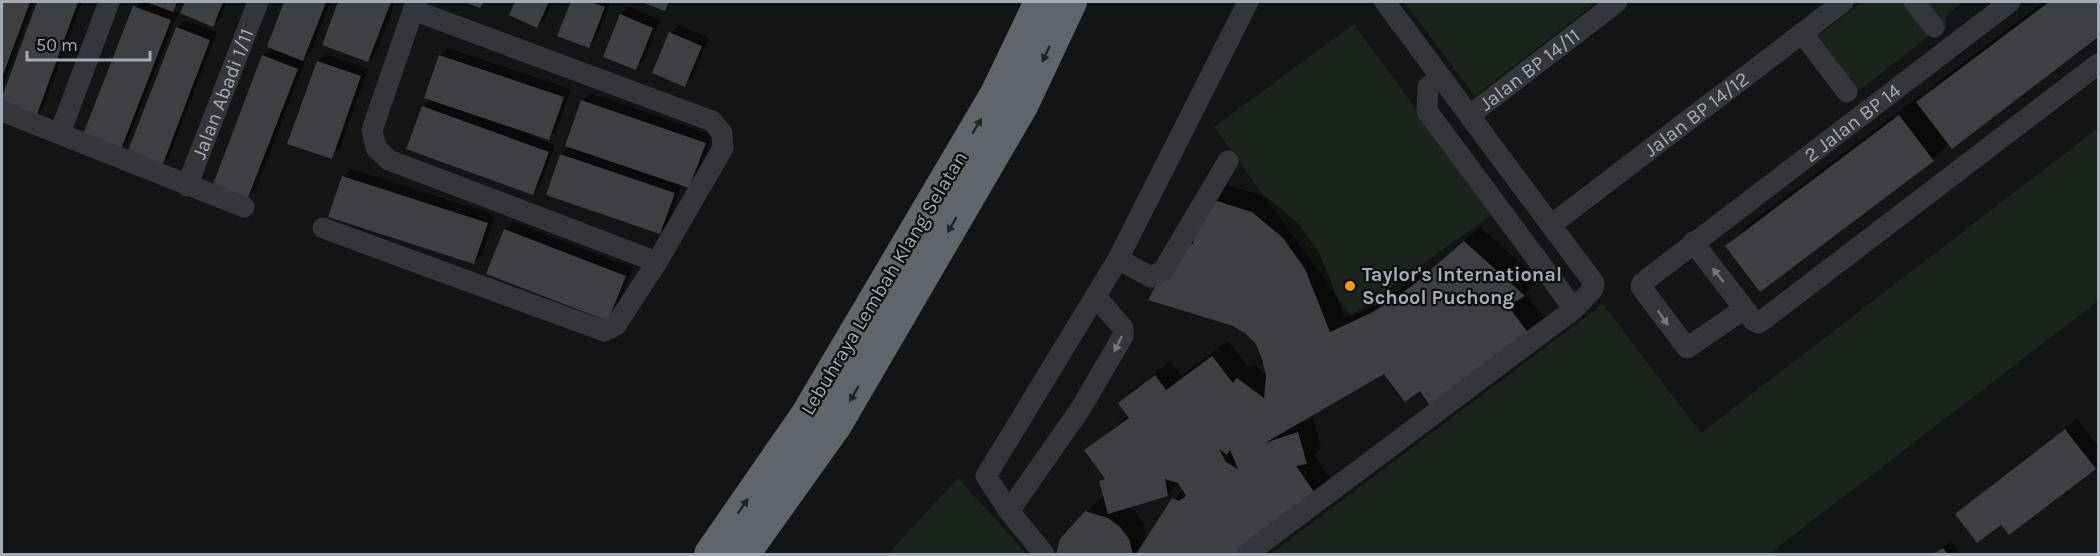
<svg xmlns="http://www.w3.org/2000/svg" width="2100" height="556" font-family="Karla,sans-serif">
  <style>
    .green { fill: #1b241b }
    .shadow { fill: #0007; fill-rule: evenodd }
    .building { fill: #3d3f43; fill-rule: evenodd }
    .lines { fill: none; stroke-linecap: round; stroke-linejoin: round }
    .minor { stroke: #34363b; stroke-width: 21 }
    .highway { stroke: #60656c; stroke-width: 32 }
    .oneway { fill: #222427 }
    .oneway2 { fill: #72777f }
    .poi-dot { fill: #ff9522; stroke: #0e0f10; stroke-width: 2 }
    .labels { text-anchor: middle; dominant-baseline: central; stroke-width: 4.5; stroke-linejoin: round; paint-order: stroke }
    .street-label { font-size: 20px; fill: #a4acb7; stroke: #0e0f10 }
    .poi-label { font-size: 20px; font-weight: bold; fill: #a4acb7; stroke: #0e0f10; text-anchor: start }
  </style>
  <rect width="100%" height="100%" fill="#131415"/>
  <g class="green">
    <polygon points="1404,2 1597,2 1475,96"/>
    <polygon points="1862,2 1904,2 1930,35 1857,92 1815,38"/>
    <polygon points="1923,2 1963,2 1947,14 1945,30"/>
    <polygon points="1354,24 1492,214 1351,316 1214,127"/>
    <polygon points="2098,128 2098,301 1769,554 1271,554 1603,304 1701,433"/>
    <polygon points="958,478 1027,554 888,554"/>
  </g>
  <g class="shadow">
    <polygon points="2,2 34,2 2,89"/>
    <polygon points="39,2 82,2 43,108 35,115 2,102"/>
    <polygon points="140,2 181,2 172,10 178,13 127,142 119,150 135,7"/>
    <polygon points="186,2 227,2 221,17 213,25 182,12"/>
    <polygon points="286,2 330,2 311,52 302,60 305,61 255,191 247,198 263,56 272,48 269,47"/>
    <polygon points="339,2 395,2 376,53 368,60 323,44"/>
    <polygon points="517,2 553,2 545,19 537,26 511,15"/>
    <polygon points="573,2 611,2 596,39 588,46 559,35"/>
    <polygon points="646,2 672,2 665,9"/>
    <polygon points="2044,2 2098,2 2098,35 1952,147 1949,143 1933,160 1760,290 1727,246 1748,225 1921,95 1923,98 1939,81"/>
    <polygon points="629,7 660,20 644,60 636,68 621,15"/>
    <polygon points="185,20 217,32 168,159 160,167 177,28"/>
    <polygon points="679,25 709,38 692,77 684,85 671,33"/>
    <polygon points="448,48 571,89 556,131 548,139 530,132 529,135 555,145 540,186 533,193 423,107 431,99 426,97 440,55"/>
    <polygon points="326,54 368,69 339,150 331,158 289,143 318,61"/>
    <polygon points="590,93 712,135 697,179 689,187 682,184 668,224 660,232 561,155 570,146 582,101"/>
    <polygon points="351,169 495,215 482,255 474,263 343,176"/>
    <path d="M1218 182 1267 197 1298 223 1320 254 1345 318 1374 306 1430 270 1480 227 1539 280 1525 293 1547 322 1420 389 1384 373 1301 422 1313 418 1321 448 1314 455 1331 480 1246 554H1059L1062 539 1070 528 1102 497H1105L1101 482 1105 477 1086 450 1129 415 1120 403 1135 388 1171 361 1181 376 1228 341 1249 368 1253 364 1267 375 1257 343 1247 333 1233 325 1150 299ZM1179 482 1184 489 1174 499 1147 539 1144 524 1135 512 1127 507 1167 495Z"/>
    <polygon points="513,222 633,268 615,312 608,320 505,229"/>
    <polygon points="2077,419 2098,446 2098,464 2095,468 2001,523 1957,514"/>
    <polygon points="1951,541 1961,554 1933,554"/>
  </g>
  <g class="building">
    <polygon points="2,2 30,2 2,78"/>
    <polygon points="37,2 78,2 36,117 2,105 2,97"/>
    <polygon points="146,2 177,2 173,12"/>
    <polygon points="185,2 223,2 213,27 180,13"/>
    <polygon points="284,2 326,2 303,61 267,47"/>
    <polygon points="338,2 391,2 368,62 322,45"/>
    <polygon points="465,2 484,2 480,8"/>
    <polygon points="515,2 549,2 537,28 509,15"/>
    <polygon points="571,2 590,2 605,7 589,48 557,36"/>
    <polygon points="642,2 669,2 665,11"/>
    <polygon points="2049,2 2098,2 2098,37 1952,149 1916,102"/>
    <polygon points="133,6 171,20 120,152 82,137"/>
    <polygon points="620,14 653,28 636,70 603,57"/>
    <polygon points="176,27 210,40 161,169 126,156"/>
    <polygon points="669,32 702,46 685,87 652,73"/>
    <polygon points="262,55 298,69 247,200 212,187"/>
    <polygon points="439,55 564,97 549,140 424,98"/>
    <polygon points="317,61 361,76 332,159 287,144"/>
    <polygon points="581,100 706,143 689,188 565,146"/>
    <polygon points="422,106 549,152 533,195 406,149"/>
    <polygon points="1899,115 1934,161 1760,292 1725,246"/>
    <polygon points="560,154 675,193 660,234 546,195"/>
    <polygon points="342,176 488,223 474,264 328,217"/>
    <path d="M1201 196 1252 212 1283 238 1305 269 1330 332 1373 312 1413 285 1464 241 1525 296 1508 306 1532 338 1434 411 1420 391 1405 402 1384 374 1265 443 1298 432 1307 464 1296 466 1317 496 1248 554H1136L1172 498 1179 501 1186 496 1178 483 1165 479 1168 496 1108 514 1099 481 1105 479 1084 450 1129 418 1118 403 1155 375 1166 390 1212 356 1233 383 1237 378 1264 398 1266 376 1262 359 1256 344 1246 334 1233 326 1148 300 1180 241 1193 244ZM1219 449 1227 455 1230 450 1238 469 1226 462Z"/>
    <polygon points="504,229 626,276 608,321 486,274"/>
    <polygon points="2065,429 2096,469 2009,535 2001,525 1977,543 1955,514"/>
    <polygon points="1085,511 1108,518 1120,527 1129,539 1133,554 1056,554 1060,539"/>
    <polygon points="1943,548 1948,554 1933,554"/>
  </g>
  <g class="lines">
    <g class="minor">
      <polyline points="416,2 372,130 376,148 389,160 657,262"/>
      <polyline points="1385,2 1594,283 1593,289 1574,309"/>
      <polyline points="1914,2 1934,27"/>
      <polyline points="1802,33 1847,92"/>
      <polyline points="2,111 244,207"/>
      <path id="s1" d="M1470 115 1617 2"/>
      <polyline points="60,133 109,2"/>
      <path id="s2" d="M187 186 258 2"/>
      <path id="s3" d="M1551 225 1843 2"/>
      <polyline points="323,228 604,331 616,325 657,262 723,148 722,133 712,121 413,10"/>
      <polyline points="1693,242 1753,320 1758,323 1763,320 2098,64"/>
      <polyline points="1118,259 1151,277 1163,271 1228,161"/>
      <path id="s4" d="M1744 309 1687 348 1641 287 1642 283 2010 2"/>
      <polyline points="1009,511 1081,408 1123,336 1123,328 1096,297"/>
      <polyline points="1044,554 1009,511 986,476 1118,259 1248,2"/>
      <polyline points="1247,554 1574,309 1427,111 1428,87 1440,78"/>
    </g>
    <g class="highway">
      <polyline points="710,554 807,414 996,94 1040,2"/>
      <polyline points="744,554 836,425 1022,106 1071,2"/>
    </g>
  </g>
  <defs><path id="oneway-solid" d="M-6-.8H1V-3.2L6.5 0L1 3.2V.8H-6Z" transform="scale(1.5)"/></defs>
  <g class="oneway">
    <use href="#oneway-solid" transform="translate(1046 54) rotate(115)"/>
    <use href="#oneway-solid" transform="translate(977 126) rotate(-59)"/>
    <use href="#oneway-solid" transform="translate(952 225) rotate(120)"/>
    <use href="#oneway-solid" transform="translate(854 394) rotate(120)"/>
    <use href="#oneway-solid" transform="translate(743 506) rotate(-55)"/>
  </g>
  <g class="oneway2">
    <use href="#oneway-solid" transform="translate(1718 275) rotate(-128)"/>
    <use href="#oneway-solid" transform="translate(1663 318) rotate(55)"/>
    <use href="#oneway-solid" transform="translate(1118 344) rotate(116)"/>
  </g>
  <circle class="poi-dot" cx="1350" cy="286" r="6"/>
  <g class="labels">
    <g class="street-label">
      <text stroke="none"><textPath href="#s1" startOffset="75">Jalan BP 14/11</textPath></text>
      <text stroke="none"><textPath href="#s2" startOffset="99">Jalan Abadi 1/11</textPath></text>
      <text stroke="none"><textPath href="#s3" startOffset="183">Jalan BP 14/12</textPath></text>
      <text stroke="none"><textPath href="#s4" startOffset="414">2 Jalan BP 14</textPath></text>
      <text transform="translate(884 283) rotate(-59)">Lebuhraya Lembah Klang Selatan</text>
    </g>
    <g class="poi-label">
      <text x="1362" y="274">Taylor's International<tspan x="1362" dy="23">School Puchong</tspan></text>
    </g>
  </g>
  <rect width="2100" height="556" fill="none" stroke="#a4acb7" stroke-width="6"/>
  <path d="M27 51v9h123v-9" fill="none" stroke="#a4acb7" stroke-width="3"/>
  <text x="36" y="51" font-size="18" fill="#a4acb7" stroke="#0e0f10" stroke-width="4.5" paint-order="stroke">50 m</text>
</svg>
